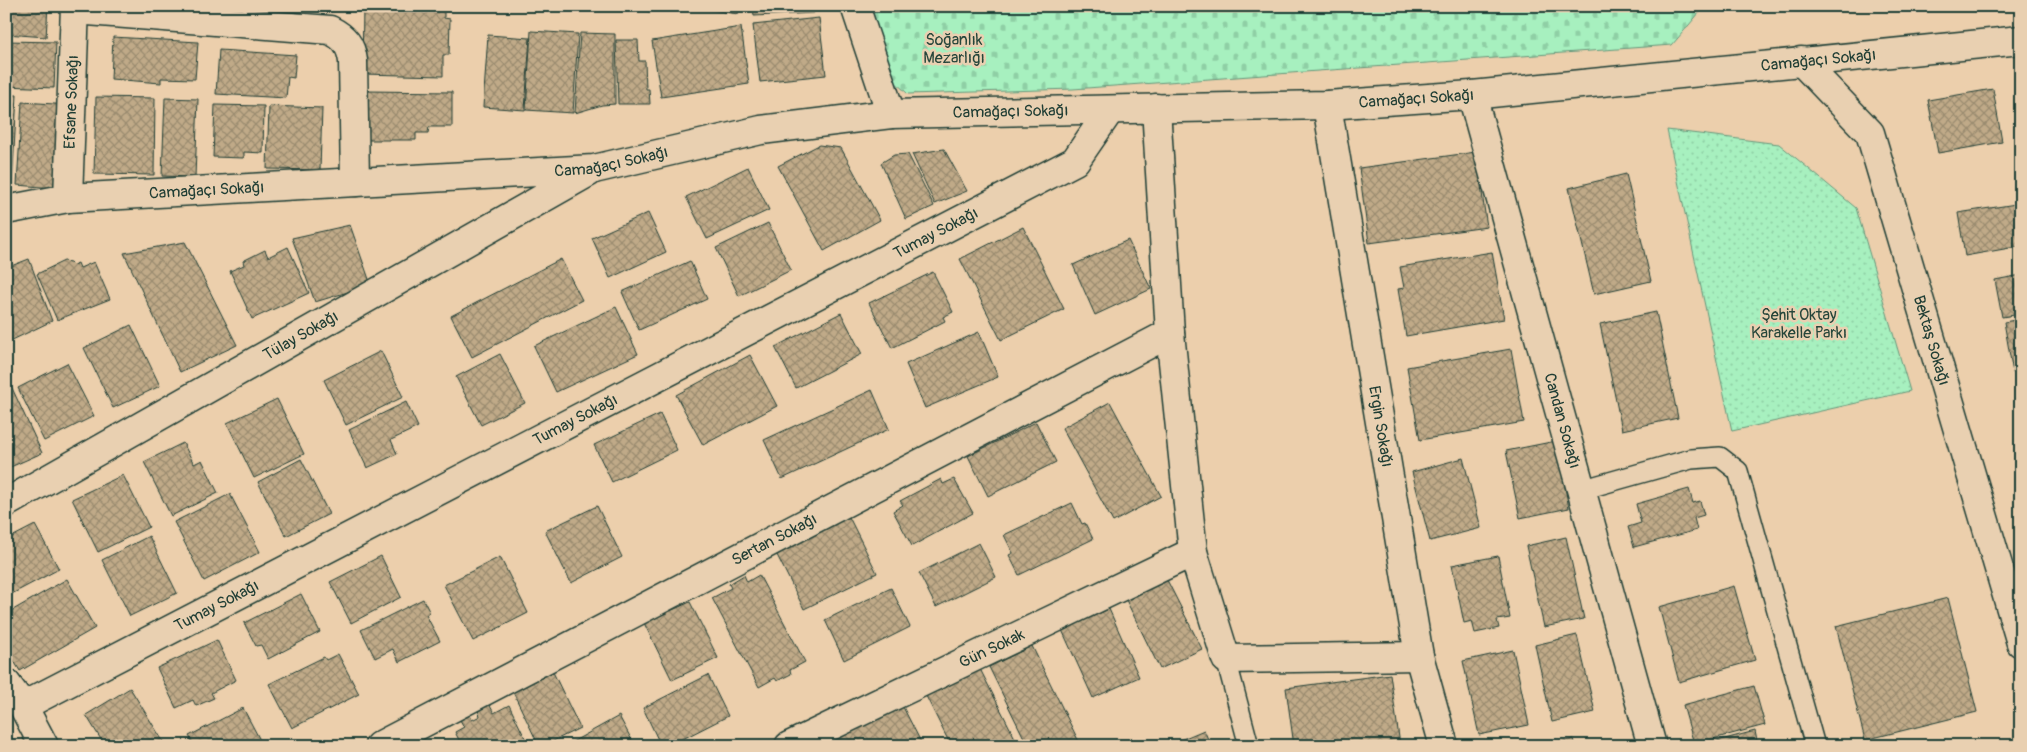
<svg xmlns="http://www.w3.org/2000/svg" width="2027" height="752" font-family="Pangolin,sans-serif">
  <style>
    .cemetery { fill: url(#cemetery-stones); stroke: #63967a }
    .park { fill: url(#park-dots); stroke: #63967a }
    .building { fill: url(#building-cross-hatch); stroke: #1f3d34 }
    .lines { fill: none; stroke-linecap: round; stroke-linejoin: round }
    .service-casing { stroke: #1f3d34; stroke-width: 22 }
    .minor-casing { stroke: #1f3d34; stroke-width: 31 }
    .tertiary-casing { stroke: #1f3d34; stroke-width: 31 }
    .service { stroke: #e9d0b1; stroke-width: 19 }
    .minor { stroke: #e9d0b1; stroke-width: 28 }
    .tertiary { stroke: #e9d0b1; stroke-width: 28 }
    .labels { text-anchor: middle; dominant-baseline: central; stroke-width: 5; stroke-linejoin: round; paint-order: stroke }
    .park-label { font-size: 16px; fill: #26463b; stroke: #e9d0b1 }
    .street-label { font-size: 16px; fill: #1f3d34; stroke: #e9d0b1 }
  </style>
  <defs>
    <pattern id="cemetery-stones" width="16" height="16" patternUnits="userSpaceOnUse" patternTransform="scale(1.25)"><rect width="16" height="16" fill="#a7f0bf"/><path d="M2 7V4a2 2 0 0 1 4 0v3zM10 15v-3a2 2 0 0 1 4 0v3z" fill="#8fcfa5"/></pattern>
    <pattern id="park-dots" width="8" height="8" patternUnits="userSpaceOnUse" patternTransform="scale(1.25)"><rect width="8" height="8" fill="#a7f0bf"/><path d="M2 2h.1M6 6h.1" fill="none" stroke="#8fcfa5" stroke-width="1.8" stroke-linecap="round"/></pattern>
    <pattern id="building-cross-hatch" width="8" height="8" patternUnits="userSpaceOnUse" patternTransform="scale(1.25)"><rect width="8" height="8" fill="#c0aa88"/><path d="M0 0l8 8M0 8l8-8" fill="none" stroke="#9b8c70"/></pattern>
  </defs>
  <rect width="100%" height="100%" fill="#eccfac"/>
  <filter id="ink" filterUnits="userSpaceOnUse"><feTurbulence type="fractalNoise" baseFrequency=".02" numOctaves="2"/><feDisplacementMap in="SourceGraphic" scale="10" xChannelSelector="R" yChannelSelector="G"/><feConvolveMatrix kernelMatrix="1 2 1 2 8 2 1 2 1" color-interpolation-filters="sRGB"/></filter>
  <g filter="url(#ink)">
    <polygon class="cemetery" points="868,6 1705,6 1672,45 1073,89 908,94 878,66"/>
    <polygon class="park" points="1667,130 1779,144 1856,208 1910,391 1732,431"/>
    <g class="building">
      <polygon points="6,6 48,6 46,37 6,34"/>
      <polygon points="363,6 444,6 444,18 450,19 449,55 443,55 443,76 362,74"/>
      <polygon points="611,6 651,6 650,12"/>
      <polygon points="685,6 739,6 738,14"/>
      <polygon points="753,6 813,6 814,13 754,16"/>
      <polygon points="819,18 826,75 760,82 753,25"/>
      <polygon points="741,27 749,84 661,97 652,41"/>
      <polygon points="531,31 578,34 573,113 526,110"/>
      <polygon points="580,33 615,34 615,104 602,105 575,113"/>
      <polygon points="488,35 530,38 525,110 483,107"/>
      <polygon points="113,37 198,42 195,79 161,78 161,83 111,79"/>
      <polygon points="616,40 638,40 639,61 645,61 646,89 649,89 650,104 618,104"/>
      <polygon points="6,41 56,42 54,88 6,86"/>
      <polygon points="219,50 296,55 294,78 288,77 286,98 216,94"/>
      <polygon points="1993,89 2002,142 1938,153 1928,100"/>
      <polygon points="367,91 452,92 452,127 429,127 428,133 416,133 416,140 367,140"/>
      <polygon points="6,95 17,95 12,187 6,187"/>
      <polygon points="96,97 155,98 154,175 94,174"/>
      <polygon points="165,98 198,99 195,177 162,176"/>
      <polygon points="22,102 71,105 65,189 17,185"/>
      <polygon points="215,105 264,106 263,153 244,152 244,158 213,157"/>
      <polygon points="269,106 322,108 320,170 267,169"/>
      <polygon points="819,145 841,148 880,220 824,251 778,166"/>
      <polygon points="944,149 967,191 935,204 912,154"/>
      <polygon points="1476,152 1487,227 1369,243 1359,168"/>
      <polygon points="908,154 934,206 906,219 881,163 894,155"/>
      <polygon points="748,167 769,210 707,239 686,197"/>
      <polygon points="1626,174 1651,281 1594,294 1569,188"/>
      <polygon points="2016,204 2021,232 2021,246 1965,256 1958,213"/>
      <polygon points="648,213 666,252 610,278 592,238"/>
      <polygon points="768,223 791,270 739,296 716,248"/>
      <polygon points="350,225 371,285 315,302 292,238"/>
      <polygon points="1023,227 1064,309 1001,340 960,259"/>
      <polygon points="1128,240 1151,289 1095,315 1073,265"/>
      <polygon points="185,242 237,345 180,372 124,253"/>
      <polygon points="288,247 309,293 252,319 230,271 244,265 243,261 265,250 268,257"/>
      <polygon points="1492,252 1504,319 1406,336 1398,289 1404,288 1400,267"/>
      <polygon points="29,259 52,321 6,343 6,268"/>
      <polygon points="561,259 582,300 472,357 451,316"/>
      <polygon points="64,261 70,262 73,265 78,263 80,268 94,262 110,299 57,320 37,274"/>
      <polygon points="690,261 707,299 639,330 622,292"/>
      <polygon points="933,272 953,312 943,317 945,321 892,348 869,303"/>
      <polygon points="2021,275 2021,314 2002,317 1995,280"/>
      <polygon points="616,307 638,354 556,392 534,346"/>
      <polygon points="1656,312 1678,418 1622,430 1600,324"/>
      <polygon points="841,313 862,354 796,388 775,347"/>
      <polygon points="2021,319 2021,372 2013,373 2004,322"/>
      <polygon points="131,325 160,386 113,408 84,348"/>
      <polygon points="979,332 998,377 925,408 906,364"/>
      <polygon points="1511,349 1524,422 1420,440 1407,367"/>
      <polygon points="381,351 403,397 346,425 324,380"/>
      <polygon points="500,354 525,403 481,425 456,377"/>
      <polygon points="750,355 777,406 703,445 676,395"/>
      <polygon points="67,363 94,416 44,441 18,388"/>
      <polygon points="12,388 42,453 6,469 6,391"/>
      <polygon points="872,390 889,429 782,479 764,440"/>
      <polygon points="277,399 304,454 254,478 227,423"/>
      <polygon points="406,402 418,427 391,440 397,454 367,468 349,430"/>
      <polygon points="1110,402 1161,496 1113,522 1062,428"/>
      <polygon points="660,414 677,450 612,482 594,445"/>
      <polygon points="1036,422 1056,462 988,496 968,456"/>
      <polygon points="1556,441 1569,508 1520,518 1506,451"/>
      <polygon points="183,443 194,464 202,460 218,493 171,516 144,462"/>
      <polygon points="1463,458 1481,528 1430,541 1412,472"/>
      <polygon points="301,459 329,514 286,536 258,482"/>
      <polygon points="123,475 149,527 98,552 72,499"/>
      <polygon points="941,479 943,484 954,479 973,513 912,546 893,511 903,505 900,501"/>
      <polygon points="1689,489 1693,503 1700,501 1704,515 1694,518 1697,530 1634,547 1628,527 1641,523 1636,504"/>
      <polygon points="230,494 260,552 204,581 174,522"/>
      <polygon points="1072,503 1082,524 1085,523 1093,539 1019,575 1009,555 1013,553 1004,535"/>
      <polygon points="597,506 622,557 571,583 545,531"/>
      <polygon points="847,513 877,573 804,609 774,549"/>
      <polygon points="35,525 59,569 6,597 6,540"/>
      <polygon points="149,536 177,593 130,616 102,560"/>
      <polygon points="1566,537 1584,619 1544,627 1526,546"/>
      <polygon points="979,543 996,577 936,607 919,573"/>
      <polygon points="381,556 401,597 351,623 330,582"/>
      <polygon points="1498,556 1510,618 1497,620 1499,628 1475,633 1472,621 1464,623 1452,565"/>
      <polygon points="500,557 528,613 473,641 444,585"/>
      <polygon points="744,575 747,582 759,575 805,662 790,670 791,674 777,681 775,678 759,687 712,598 731,588 729,584"/>
      <polygon points="67,579 95,628 20,671 6,648 6,614"/>
      <polygon points="1167,580 1202,649 1160,669 1126,600"/>
      <polygon points="1734,586 1755,660 1679,682 1659,607"/>
      <polygon points="891,588 910,627 844,660 825,620"/>
      <polygon points="301,594 320,632 268,659 261,645 256,646 244,623"/>
      <polygon points="1948,598 1977,712 1865,740 1836,626"/>
      <polygon points="423,599 430,613 426,615 440,641 399,662 393,649 375,658 361,630"/>
      <polygon points="690,602 718,658 672,680 644,623"/>
      <polygon points="1109,609 1139,677 1093,698 1062,630"/>
      <polygon points="1577,635 1595,712 1552,722 1535,645"/>
      <polygon points="217,640 236,680 211,693 214,698 196,706 193,700 176,708 157,668"/>
      <polygon points="1032,646 1081,746 1028,746 989,667"/>
      <polygon points="1513,650 1529,725 1479,735 1463,661"/>
      <polygon points="338,654 359,694 292,728 269,684 324,657 326,660"/>
      <polygon points="979,667 1019,746 951,746 925,694"/>
      <polygon points="553,672 580,728 543,746 539,746 513,692"/>
      <polygon points="1390,674 1400,745 1294,746 1286,688"/>
      <polygon points="708,675 728,716 669,746 661,746 643,708"/>
      <polygon points="1754,686 1765,725 1694,744 1683,705"/>
      <polygon points="130,688 166,746 105,746 86,715"/>
      <polygon points="489,704 494,713 509,705 529,746 462,746 455,732 464,727 460,720 470,715 472,720 480,716 478,710"/>
      <polygon points="902,705 923,746 822,746"/>
      <polygon points="243,708 260,740 249,746 195,746 189,736"/>
      <polygon points="619,716 635,746 565,746"/>
      <polygon points="1204,730 1211,746 1166,746"/>
      <polygon points="1755,731 1758,746 1698,746"/>
      <polygon points="1573,739 1575,746 1544,746"/>
    </g>
    <g class="lines">
      <g class="service-casing">
        <g id="service">
          <polyline points="1581,490 1691,459 1720,457 1738,471 1815,746"/>
          <polyline points="1226,659 1249,746"/>
        </g>
      </g>
      <g class="minor-casing">
        <g id="minor">
          <polyline points="855,6 891,114"/>
          <path d="M75 10 330 30C344 37 351 45 353 61L355 182"/>
          <path id="s1" d="M1801 61 1870 133 2021 643"/>
          <path id="s2" d="M1472 95 1652 746"/>
          <path id="s3" d="M1327 105 1419 656 1444 746"/>
          <polyline points="1156,108 1170,333 1193,552 1226,659 1419,656"/>
          <path id="s4" d="M68 198 75 6"/>
          <path id="s5" d="M6 210 68 198 594 169 761 130 891 114 1327 105 1472 95 2021 40"/>
          <path id="s6" d="M6 503 589 172"/>
          <path id="s7" d="M23 706 1075 161 1110 110"/>
          <path id="s8" d="M379 746 1170 333"/>
          <path id="s9" d="M789 746 1193 552"/>
        </g>
      </g>
      <g class="tertiary-casing">
        <polyline id="tertiary" points="6,683 23,706 44,746"/>
      </g>
      <use href="#service" class="service"/>
      <use href="#minor" class="minor"/>
      <use href="#tertiary" class="tertiary"/>
    </g>
  </g>
  <g class="labels">
    <g class="park-label">
      <text x="954" y="40">Soğanlık<tspan x="954" dy="18">Mezarlığı</tspan></text>
      <text x="1799" y="315">Şehit Oktay<tspan x="1799" dy="18">Karakelle Parkı</tspan></text>
    </g>
    <g class="street-label">
      <text stroke="none"><textPath href="#s5" startOffset="1822">Camağaçı Sokağı</textPath></text>
      <text stroke="none"><textPath href="#s5" startOffset="1418">Camağaçı Sokağı</textPath></text>
      <text stroke="none"><textPath href="#s4" startOffset="96">Efsane Sokağı</textPath></text>
      <text stroke="none"><textPath href="#s5" startOffset="1012">Camağaçı Sokağı</textPath></text>
      <text stroke="none"><textPath href="#s5" startOffset="608">Camağaçı Sokağı</textPath></text>
      <text stroke="none"><textPath href="#s5" startOffset="202">Camağaçı Sokağı</textPath></text>
      <text stroke="none"><textPath href="#s7" startOffset="1028">Tumay Sokağı</textPath></text>
      <text stroke="none"><textPath href="#s6" startOffset="339">Tülay Sokağı</textPath></text>
      <text stroke="none"><textPath href="#s1" startOffset="316">Bektaş Sokağı</textPath></text>
      <text stroke="none"><textPath href="#s7" startOffset="622">Tumay Sokağı</textPath></text>
      <text stroke="none"><textPath href="#s2" startOffset="338">Candan Sokağı</textPath></text>
      <text stroke="none"><textPath href="#s3" startOffset="326">Ergin Sokağı</textPath></text>
      <text stroke="none"><textPath href="#s8" startOffset="446">Sertan Sokağı</textPath></text>
      <text stroke="none"><textPath href="#s7" startOffset="218">Tumay Sokağı</textPath></text>
      <text stroke="none"><textPath href="#s9" startOffset="225">Gün Sokak</textPath></text>
    </g>
  </g>
  <rect width="2027" height="752" fill="none" stroke="#e9d0b1" stroke-width="25"/>
  <rect x="12" y="12" width="2002" height="727" fill="none" stroke="#1f3d34" stroke-width="2" filter="url(#ink)"/>
</svg>
